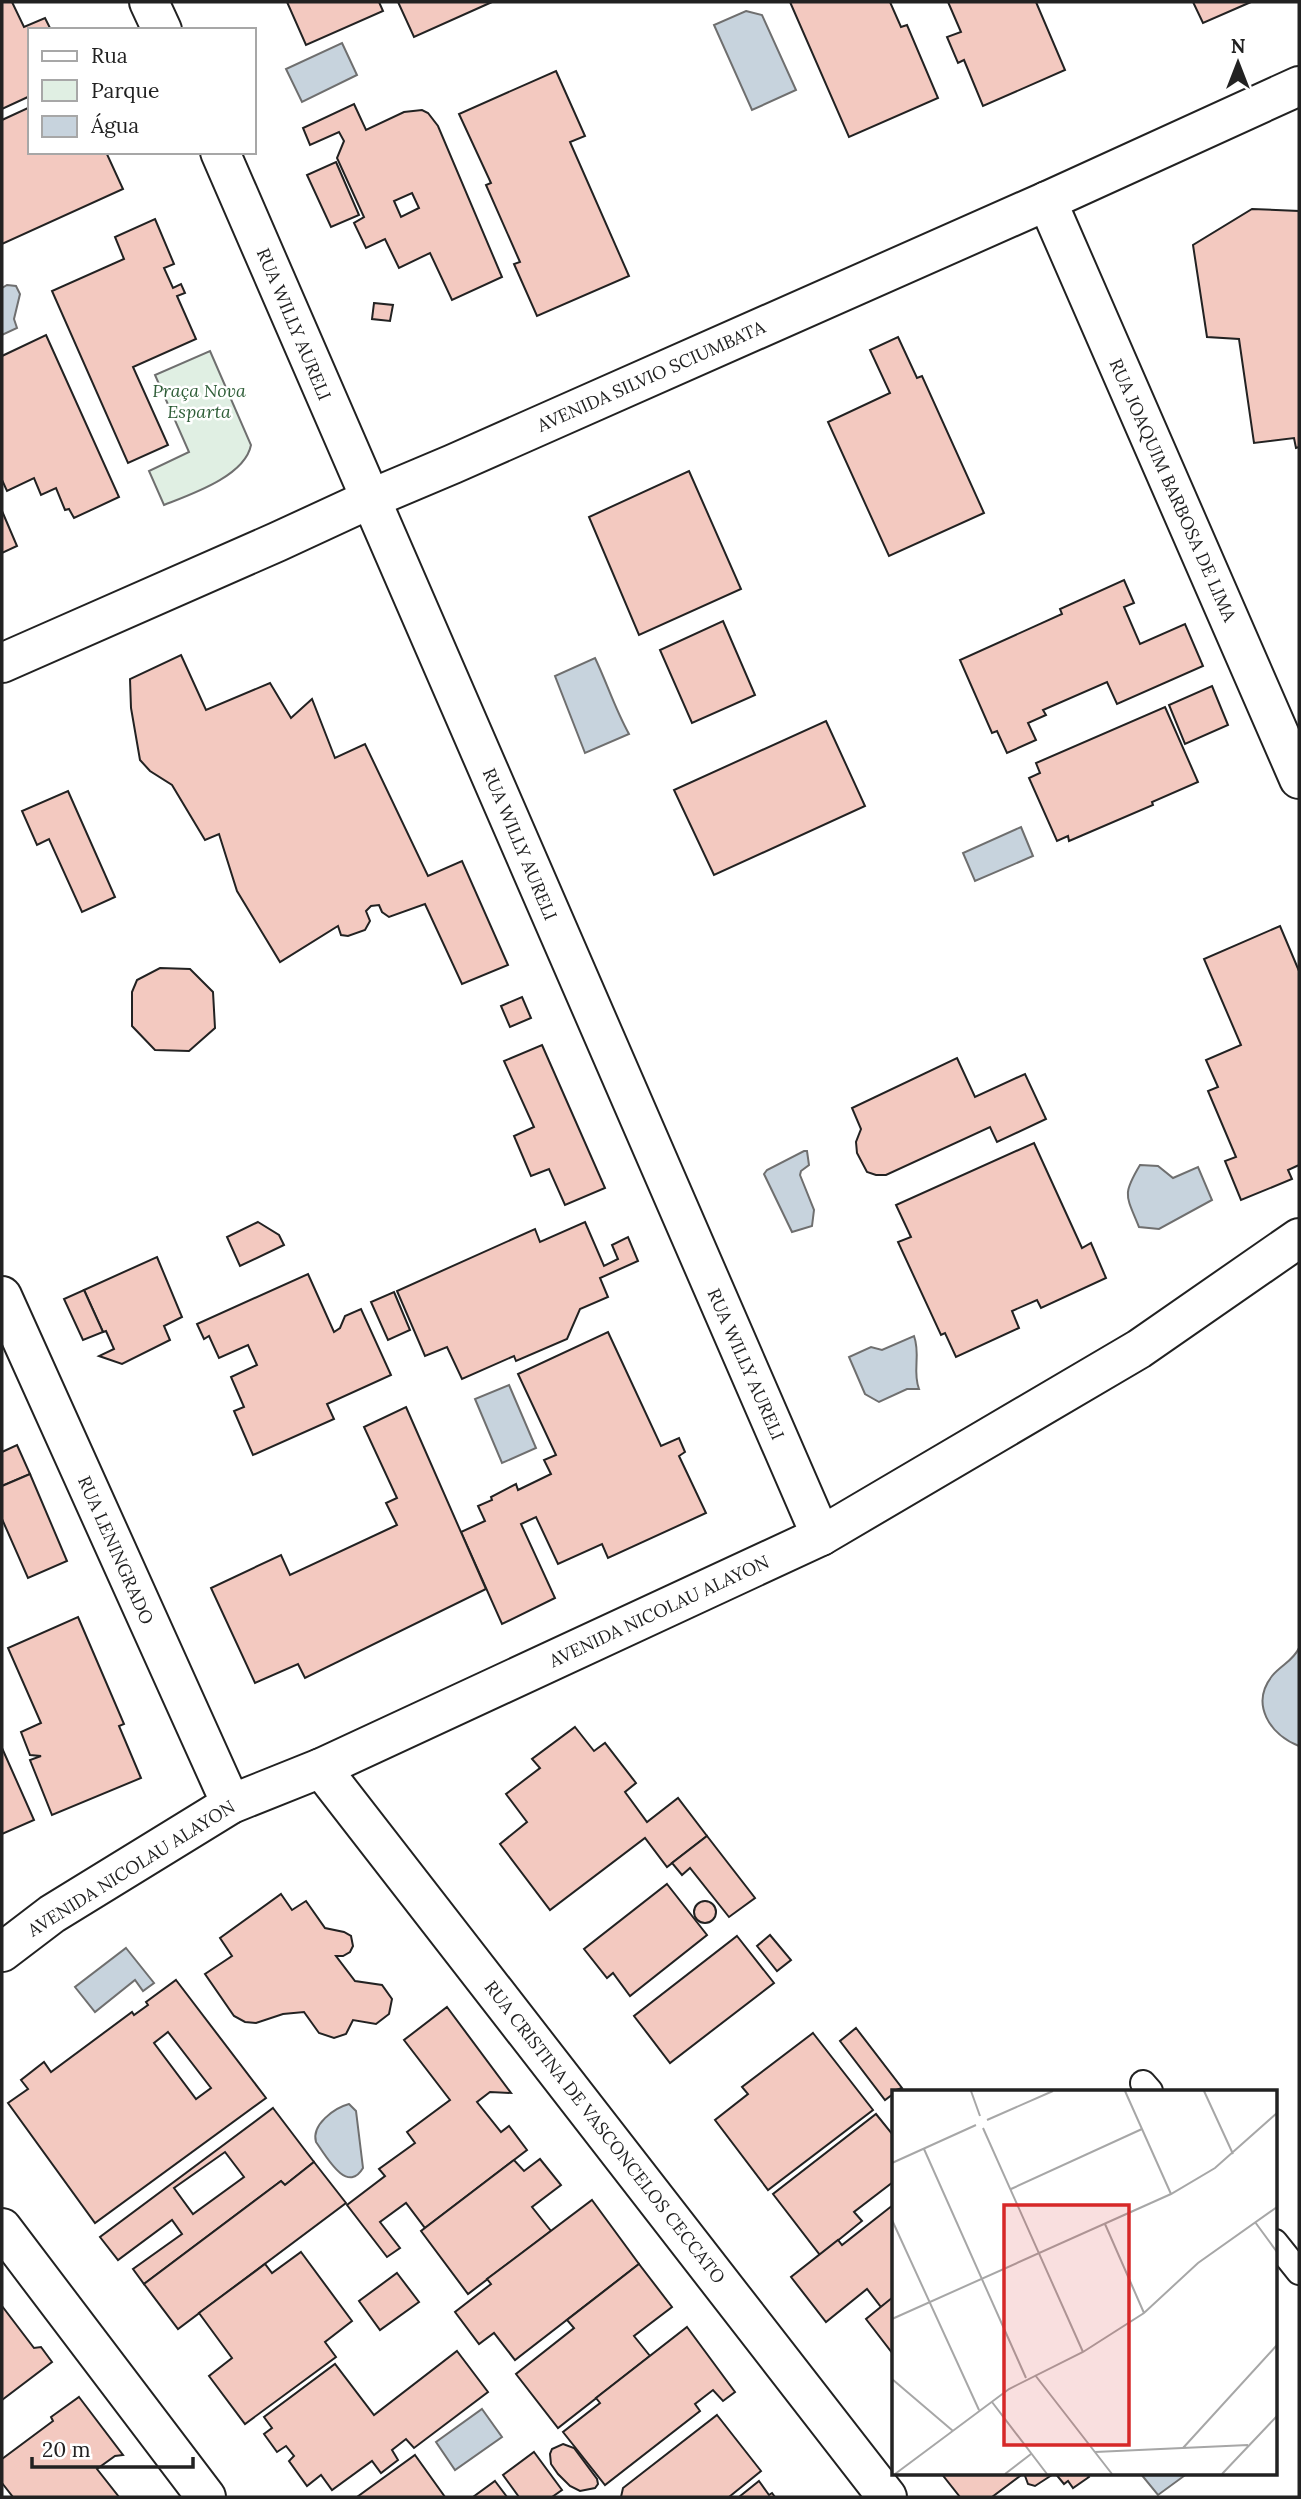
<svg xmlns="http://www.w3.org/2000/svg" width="1301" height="2499" font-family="Lora,serif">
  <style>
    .green { fill: #e0efe3; stroke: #6f6f6f; stroke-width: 2 }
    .water { fill: #c7d3dd; stroke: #6f6f6f; stroke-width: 2 }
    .building { fill: #f3c9c0; stroke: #222; stroke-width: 2; fill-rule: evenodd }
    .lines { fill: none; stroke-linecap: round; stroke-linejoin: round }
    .lane-casing { stroke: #222; stroke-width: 28 }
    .street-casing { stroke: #222; stroke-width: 42 }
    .lane { stroke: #fff; stroke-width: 24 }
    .street { stroke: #fff; stroke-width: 38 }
    .labels { text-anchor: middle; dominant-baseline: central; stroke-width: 5; stroke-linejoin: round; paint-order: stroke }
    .street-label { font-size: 18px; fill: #222; stroke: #fff }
    .park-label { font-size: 18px; font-style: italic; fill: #2f5e38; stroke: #fff }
    .inset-road { fill: none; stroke: #a7a7a7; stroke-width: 2 }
    .view { fill: #d62828; fill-opacity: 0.15; stroke: #d62828; stroke-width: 3.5 }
    .inset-edge { fill: none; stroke: #222; stroke-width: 3.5 }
  </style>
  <rect width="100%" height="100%" fill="#fff"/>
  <path class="green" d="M210 351 251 445C245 476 192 494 164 505L149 471 189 452 155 375Z"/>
  <g class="water">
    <polygon points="746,11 762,15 796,90 752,110 714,25"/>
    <polygon points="342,43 357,75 302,102 286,69"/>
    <polygon points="7,285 16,286 20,294 14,319 17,328 2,335 2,288"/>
    <path d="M595 658C607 683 615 709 629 734L585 753 555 676Z"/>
    <polygon points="1021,827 1033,856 975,881 963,853"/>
    <polygon points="804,1151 807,1151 809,1165 801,1171 800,1175 814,1210 812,1226 792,1232 764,1174 767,1170"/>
    <path d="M1140 1165 1158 1166 1173 1178 1198 1167 1212 1200 1159 1229 1139 1227C1126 1195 1122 1195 1140 1165Z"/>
    <path d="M914 1336C921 1355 912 1371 919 1389H907L879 1402 865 1394 849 1357 871 1347 882 1350Z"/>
    <polygon points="509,1385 536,1448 502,1463 475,1399"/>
    <path d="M1299 1648V1746C1270 1735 1250 1704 1272 1676 1281 1665 1293 1661 1299 1648Z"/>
    <polygon points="126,1948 154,1983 143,1991 135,1980 95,2012 75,1987"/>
    <path d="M349 2104 356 2111 363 2168C347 2195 326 2156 316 2142 311 2125 334 2108 349 2104Z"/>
    <polygon points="482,2409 502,2437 455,2470 436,2442"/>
    <polygon points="1140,2473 1181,2473 1184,2476 1158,2495"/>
  </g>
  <g class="building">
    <polygon points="2,2 12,2 24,27 45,18 51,30 30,30 30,96 2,109"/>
    <polygon points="287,2 379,2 383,11 306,45"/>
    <polygon points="398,2 492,2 414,37"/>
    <polygon points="790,2 890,2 901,27 907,25 938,98 849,137"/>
    <polygon points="948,2 1036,2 1065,70 983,106 964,60 958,63 947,37 961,32"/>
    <polygon points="1193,2 1251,2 1203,23"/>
    <polygon points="556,71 585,136 570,142 629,276 537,316 514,264 520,262 486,185 491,183 459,114"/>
    <path d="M354 104 366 130 404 112 422 110 428 113 438 126 502 277 452 300 430 253 399 268 385 239 366 248 354 223 364 217 337 158 344 141 339 132 310 145 303 128ZM412 193 419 208 401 217 394 201Z"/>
    <polygon points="30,107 30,152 106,152 123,189 2,244 2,120"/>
    <polygon points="336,162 359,215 331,227 307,175"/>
    <polygon points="1252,209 1299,211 1299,447 1296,448 1294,438 1254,443 1239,339 1207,337 1193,245"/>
    <polygon points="155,219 174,264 164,268 173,288 181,284 185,293 177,296 196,339 133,367 168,445 128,463 52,291 124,259 115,237"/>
    <polygon points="374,303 393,305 390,321 372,319"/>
    <polygon points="46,335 119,497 74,518 69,509 65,510 56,488 41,495 34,478 7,491 2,480 2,356"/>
    <polygon points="898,337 917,378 922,376 984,513 889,556 828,422 890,393 870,350"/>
    <polygon points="689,471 741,589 639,635 589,517"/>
    <polygon points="2,511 17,546 2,553"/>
    <polygon points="1124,580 1134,603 1124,607 1140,644 1185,624 1203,666 1117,704 1107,682 1043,710 1046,715 1028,723 1036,740 1007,753 997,731 992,733 960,660 1062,614 1060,609"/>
    <polygon points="723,621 755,695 692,723 660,650"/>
    <polygon points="181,655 206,710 270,683 291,718 312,699 335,758 365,744 428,876 462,861 508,965 462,984 425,904 389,917 382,912 379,905 371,906 366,911 370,921 365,930 348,936 341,935 338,926 280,962 237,891 219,834 205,840 172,785 150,771 140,760 131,708 130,679"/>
    <polygon points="1212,686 1228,725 1185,744 1169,705"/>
    <polygon points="1165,707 1198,782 1152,802 1153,805 1069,841 1068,836 1057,841 1029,778 1040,773 1036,763"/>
    <polygon points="826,721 865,806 714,875 674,790"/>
    <polygon points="68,791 115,897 82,912 49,839 37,845 22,811"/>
    <polygon points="1280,926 1299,971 1299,1165 1288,1170 1292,1179 1241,1200 1225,1161 1236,1157 1208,1091 1218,1087 1206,1060 1241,1045 1204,959"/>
    <polygon points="160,968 190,969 213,992 215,1028 189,1051 155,1050 132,1026 132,992 137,980"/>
    <polygon points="522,997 531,1018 510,1027 501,1006"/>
    <polygon points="542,1045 605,1188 565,1205 549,1169 531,1176 514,1136 534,1127 504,1061"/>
    <polygon points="957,1058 975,1097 1025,1074 1046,1119 997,1142 990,1127 886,1175 876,1175 867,1172 857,1153 856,1142 861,1129 852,1108"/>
    <polygon points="1034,1143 1082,1248 1091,1243 1106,1278 1041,1308 1037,1300 1012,1311 1019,1328 956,1357 945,1333 941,1335 898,1242 911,1237 896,1205"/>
    <polygon points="258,1222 279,1235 284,1245 240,1266 227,1237"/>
    <polygon points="585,1222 604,1266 618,1259 612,1245 628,1237 638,1261 600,1278 608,1297 580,1309 567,1339 516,1361 514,1356 462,1379 447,1347 425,1356 397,1291 535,1229 540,1242"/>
    <polygon points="157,1257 182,1317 164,1326 170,1340 122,1364 99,1356 114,1349 106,1331 103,1332 84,1290"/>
    <polygon points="308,1274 334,1332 340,1328 345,1316 361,1309 391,1375 327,1404 334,1419 253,1455 234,1411 244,1407 231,1377 257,1365 248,1345 219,1358 209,1336 204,1339 197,1324"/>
    <polygon points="84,1290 103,1332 83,1340 64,1299"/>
    <polygon points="394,1292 410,1330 388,1340 371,1302"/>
    <polygon points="608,1332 661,1446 679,1438 685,1452 679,1456 706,1513 608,1558 602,1544 558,1564 536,1517 521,1524 555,1598 502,1624 461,1532 485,1521 478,1506 492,1500 491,1497 516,1484 518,1490 551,1474 544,1460 556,1455 518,1374"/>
    <polygon points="406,1407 486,1589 305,1678 298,1664 255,1683 211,1588 281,1555 290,1575 397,1525 386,1503 397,1498 364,1427"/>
    <polygon points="17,1445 30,1474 2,1486 2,1452"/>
    <polygon points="30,1474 67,1561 28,1578 2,1519 2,1486"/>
    <polygon points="78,1617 124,1724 119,1726 141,1778 52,1815 30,1760 41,1756 30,1755 21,1732 41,1723 8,1648"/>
    <polygon points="575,1727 594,1751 605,1743 636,1783 625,1792 647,1822 678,1798 707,1836 667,1867 645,1838 550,1910 500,1844 527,1822 506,1794 540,1768 532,1759"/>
    <polygon points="2,1748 34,1820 2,1834"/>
    <polygon points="707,1836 755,1898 729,1917 690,1868 682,1875 672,1863"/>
    <polygon points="667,1884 707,1935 630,1996 613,1973 607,1978 584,1949"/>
    <polygon points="281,1894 292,1910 306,1901 325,1928 344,1932 351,1936 353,1946 350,1952 343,1956 336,1956 355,1981 382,1985 392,1999 389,2014 376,2024 353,2020 346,2034 334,2038 319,2033 304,2012 283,2014 256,2023 245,2022 234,2016 205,1974 232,1956 220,1938"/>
    <circle cx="705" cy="1912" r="11"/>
    <polygon points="770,1935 791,1960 777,1971 757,1946"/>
    <polygon points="737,1936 774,1983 670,2063 634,2016"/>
    <path d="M176 1980 266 2098 95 2223 8 2103 28 2089 21 2080 44 2062 51 2072 132 2012 134 2015 148 2005 146 2002ZM168 2032 211 2088 196 2099 154 2043Z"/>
    <polygon points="447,2007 511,2093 490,2092 477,2102 501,2132 509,2126 527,2150 425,2228 406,2203 380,2222 400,2248 387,2257 347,2205 385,2176 379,2169 415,2143 407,2132 450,2100 404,2040"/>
    <polygon points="856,2028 902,2088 893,2091 893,2094 885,2100 840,2041"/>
    <polygon points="813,2033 873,2110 768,2190 715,2120 748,2094 742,2087"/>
    <path d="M273 2108 314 2162 285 2185 281 2181 144 2284 133 2269 182 2234 172 2220 118 2260 100 2237ZM225 2152 244 2177 193 2214 174 2188Z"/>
    <polygon points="876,2114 893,2135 893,2182 854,2212 862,2221 820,2255 773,2194"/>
    <polygon points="540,2159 561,2185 532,2207 551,2231 468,2294 421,2231 514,2160 524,2171"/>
    <polygon points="314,2162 346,2203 178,2329 144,2284 281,2181 285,2185"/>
    <polygon points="592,2200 639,2264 515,2360 494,2333 479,2344 455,2312 491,2284 487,2279"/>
    <polygon points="893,2205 893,2298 881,2307 867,2289 826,2322 791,2277 838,2240 842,2245"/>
    <polygon points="301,2252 352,2321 325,2342 336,2357 245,2424 209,2376 232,2358 199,2313 265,2264 272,2273"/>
    <polygon points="639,2264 672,2307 634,2336 650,2356 558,2428 516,2374 574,2328 567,2320"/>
    <polygon points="397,2273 419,2302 380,2330 359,2301"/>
    <polygon points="893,2297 893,2354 866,2319"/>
    <polygon points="2,2306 34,2348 41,2347 52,2362 2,2400"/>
    <polygon points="687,2327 735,2392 723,2401 713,2390 695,2404 700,2411 605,2485 563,2432 600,2403 596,2398"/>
    <polygon points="457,2351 488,2392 414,2448 406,2439 392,2450 398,2460 381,2473 372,2461 332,2490 321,2475 307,2486 289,2461 294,2456 286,2446 277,2452 264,2434 272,2428 264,2417 335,2364 374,2415"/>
    <polygon points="79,2397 123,2455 115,2456 97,2469 119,2497 13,2497 2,2483 2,2459 53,2421 51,2417"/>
    <polygon points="717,2415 761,2471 729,2497 621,2497 623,2488"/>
    <polygon points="563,2444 574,2448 597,2479 598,2484 595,2488 580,2491 570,2486 558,2474 551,2464 550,2454 552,2449"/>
    <polygon points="534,2452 562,2490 552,2497 519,2497 503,2475"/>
    <polygon points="415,2455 445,2497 357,2497"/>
    <polygon points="941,2473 1024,2473 992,2497 960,2497"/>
    <polygon points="1024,2473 1087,2473 1089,2477 1073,2488 1068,2481 1064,2484 1055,2473 1035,2486 1028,2484"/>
    <polygon points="495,2481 507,2497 473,2497"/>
    <polygon points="759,2481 769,2495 772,2493 775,2497 739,2497"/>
  </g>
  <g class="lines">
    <g class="lane-casing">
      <g id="lane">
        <polyline points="1143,2083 1150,2091"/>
        <polyline points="1275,2242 1299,2272"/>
      </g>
    </g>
    <g class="street-casing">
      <g id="street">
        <polyline points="149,2 162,30"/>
        <polyline points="220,152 821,1536"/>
        <polyline points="1047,201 1299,779"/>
        <polyline points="2,663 277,542 370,499 453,464 1047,201 1299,86"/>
        <polyline points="2,1296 231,1804"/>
        <polyline points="321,1768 887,2497"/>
        <polyline points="2,1952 52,1914 231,1804 321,1768 821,1536 1139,1349 1299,1238"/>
        <polyline points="2,2228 206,2497"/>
      </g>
    </g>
    <use href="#lane" class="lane"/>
    <use href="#street" class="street"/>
  </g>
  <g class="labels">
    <g class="street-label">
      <text transform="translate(294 324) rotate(67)">RUA WILLY AURELI</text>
      <text transform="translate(651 376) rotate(-24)">AVENIDA SILVIO SCIUMBATA</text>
      <text transform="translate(1173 490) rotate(66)">RUA JOAQUIM BARBOSA DE LIMA</text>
      <text transform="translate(520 844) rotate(67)">RUA WILLY AURELI</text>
      <text transform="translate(746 1364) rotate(66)">RUA WILLY AURELI</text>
      <text transform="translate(116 1550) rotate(66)">RUA LENINGRADO</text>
      <text transform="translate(659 1611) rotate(-25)">AVENIDA NICOLAU ALAYON</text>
      <text transform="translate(131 1868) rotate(-32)">AVENIDA NICOLAU ALAYON</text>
      <text transform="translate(605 2132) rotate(52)">RUA CRISTINA DE VASCONCELOS CECCATO</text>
    </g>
    <g class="park-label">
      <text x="199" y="390">Praça Nova<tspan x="199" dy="21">Esparta</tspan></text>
    </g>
  </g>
  <g transform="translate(892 2090)">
    <rect width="385" height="385" fill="#fff"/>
    <path class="inset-road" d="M79 1 88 26M233 1 279 104M312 1 341 64M95 30 161 1M91 38 191 262M32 59 134 288M0 73 84 35M119 99 250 39M0 130 87 320M363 132 385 162M213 134 252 223M0 229 279 104 323 78 385 23M143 285 220 384M0 289 61 341M100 312 155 384M291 358 385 255M203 362 356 355M3 384 117 299 191 262 252 223 306 173 385 117M113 384 139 364M330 384 385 326"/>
    <path class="view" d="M112 115H237V355H112Z"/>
    <rect width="385" height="385" class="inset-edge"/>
  </g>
  <rect width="1301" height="2499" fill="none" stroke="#222222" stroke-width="7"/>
  <rect x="28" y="28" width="228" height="126" fill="#ffffff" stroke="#a7a7a7" stroke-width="2"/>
  <rect x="42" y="51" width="35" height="10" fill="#ffffff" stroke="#a7a7a7" stroke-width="2"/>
  <text x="91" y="63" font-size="21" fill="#222222">Rua</text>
  <rect x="42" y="80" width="35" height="21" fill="#e0efe3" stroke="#a7a7a7" stroke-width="2"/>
  <text x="91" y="98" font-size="21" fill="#222222">Parque</text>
  <rect x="42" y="116" width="35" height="21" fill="#c7d3dd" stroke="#a7a7a7" stroke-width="2"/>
  <text x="91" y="133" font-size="21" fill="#222222">Água</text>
  <g transform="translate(1238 63)" stroke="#ffffff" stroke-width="5" paint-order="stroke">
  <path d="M0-5L12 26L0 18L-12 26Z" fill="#222222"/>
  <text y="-10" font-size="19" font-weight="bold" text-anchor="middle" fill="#222222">N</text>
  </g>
  <path d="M32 2457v10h161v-10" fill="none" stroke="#222222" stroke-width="3.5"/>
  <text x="42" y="2457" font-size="21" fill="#222222" stroke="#ffffff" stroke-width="5" paint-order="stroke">20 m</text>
</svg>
